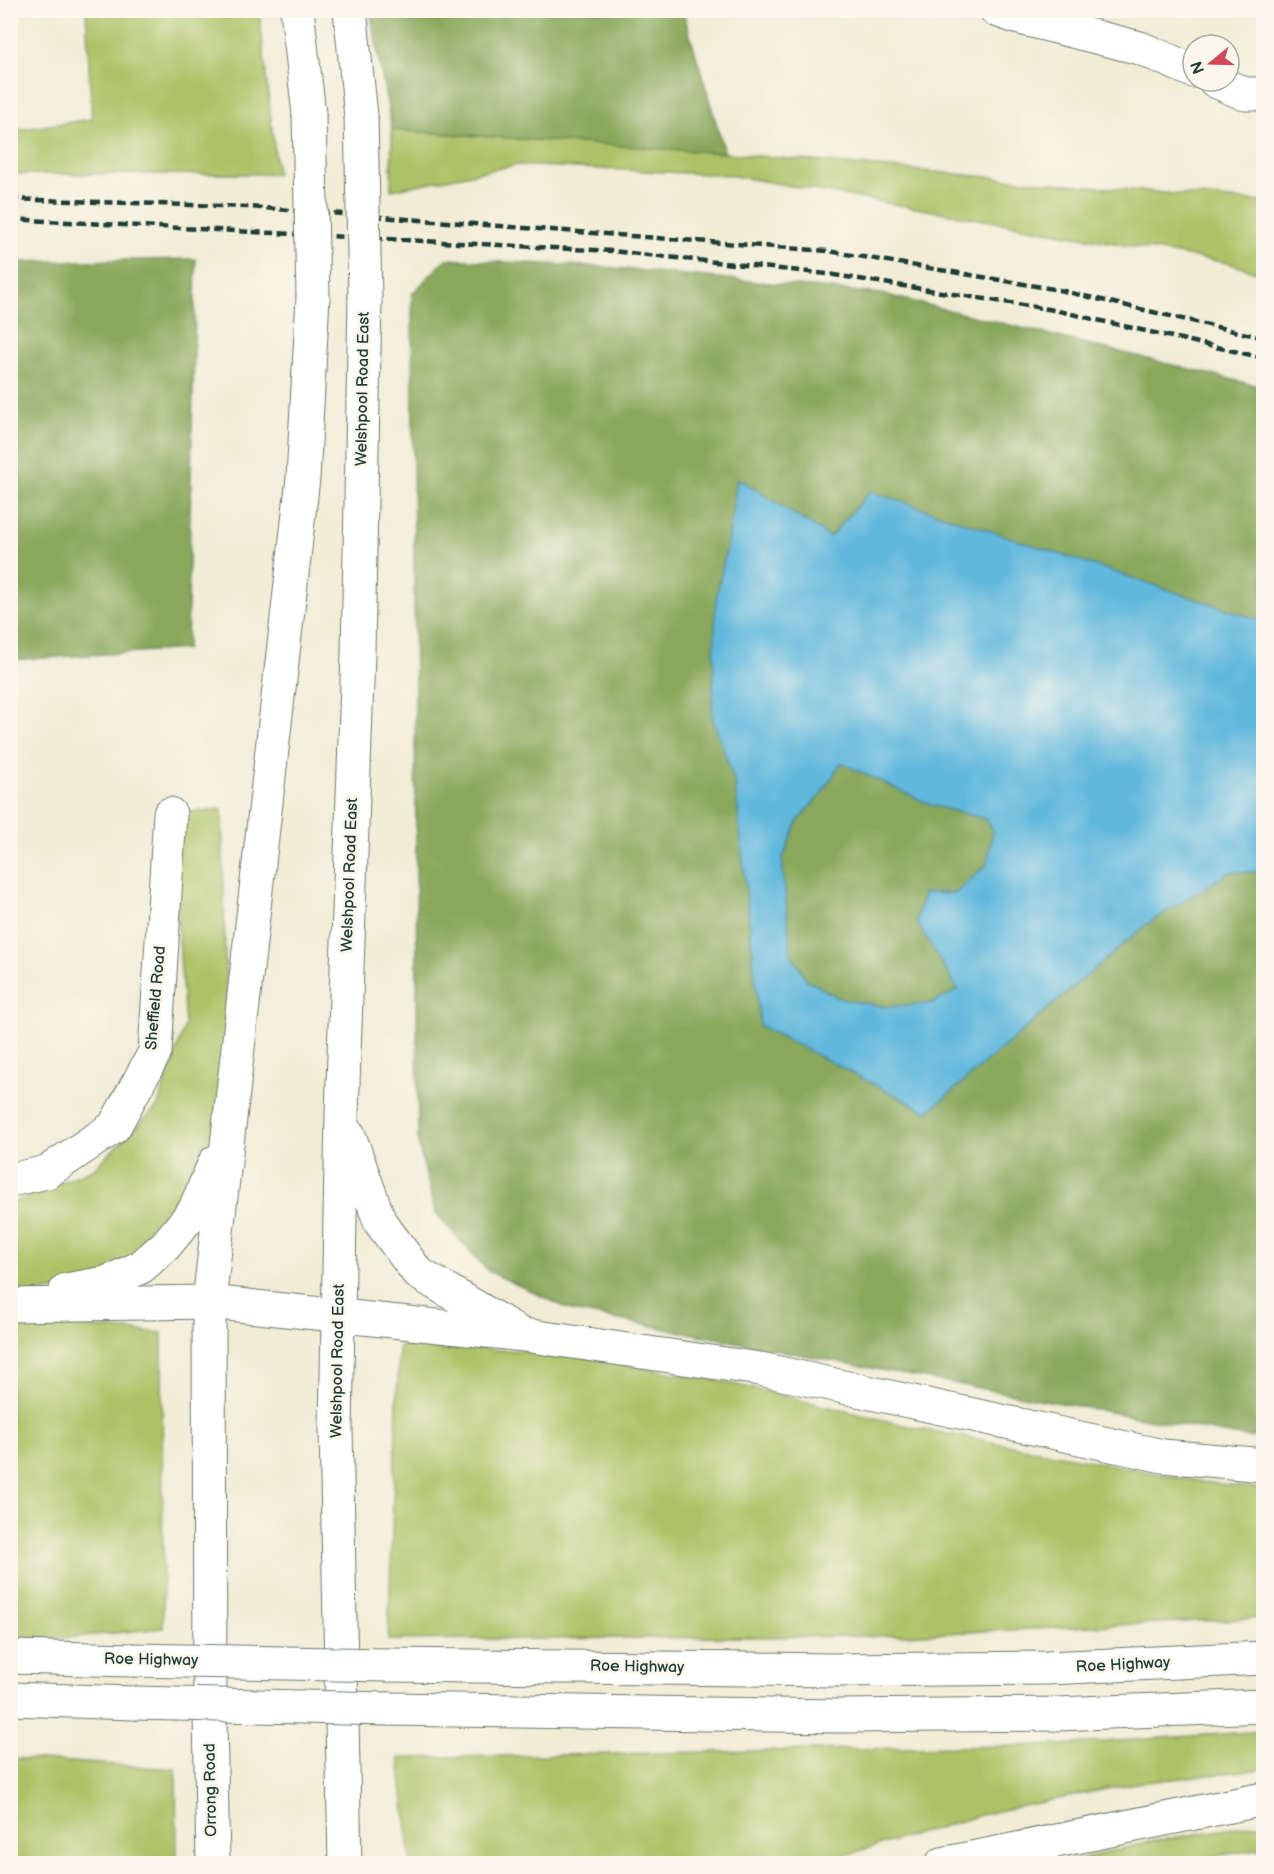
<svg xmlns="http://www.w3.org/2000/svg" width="1274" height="1874" font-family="'Balsamiq Sans',sans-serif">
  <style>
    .green { fill: #adc266; stroke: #66804d; stroke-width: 1.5 }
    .forest { fill: #8aa85b; stroke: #547248; stroke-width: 1.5 }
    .water { fill: #60b8dd; stroke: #407a88; stroke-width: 1.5; fill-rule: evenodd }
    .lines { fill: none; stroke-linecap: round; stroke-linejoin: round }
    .minor-casing { stroke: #697a6c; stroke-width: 35 }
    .highway-casing { stroke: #697a6c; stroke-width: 35 }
    .minor { stroke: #fff; stroke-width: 33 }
    .highway { stroke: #fff; stroke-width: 33 }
    .rail { stroke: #1f3d34; stroke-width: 4.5; stroke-dasharray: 9 4.5; stroke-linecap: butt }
    .highway-bridge-casing { stroke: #697a6c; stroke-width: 35; stroke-linecap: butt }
    .highway-bridge { stroke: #fff; stroke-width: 33 }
    .labels { text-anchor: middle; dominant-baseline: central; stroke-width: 6; stroke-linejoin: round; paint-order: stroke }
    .street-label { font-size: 16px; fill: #1f3d34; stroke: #fbf7ec }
  </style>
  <rect width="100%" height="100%" fill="#fbf7ec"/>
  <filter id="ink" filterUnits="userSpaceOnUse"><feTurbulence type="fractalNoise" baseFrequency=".0167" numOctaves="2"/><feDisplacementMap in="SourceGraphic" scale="12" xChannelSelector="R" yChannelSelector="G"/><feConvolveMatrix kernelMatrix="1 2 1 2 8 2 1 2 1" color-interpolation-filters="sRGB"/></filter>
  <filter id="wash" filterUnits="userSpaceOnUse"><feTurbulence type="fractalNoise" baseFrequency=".008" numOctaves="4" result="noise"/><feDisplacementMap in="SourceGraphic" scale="24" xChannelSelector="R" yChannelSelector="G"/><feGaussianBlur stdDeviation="1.35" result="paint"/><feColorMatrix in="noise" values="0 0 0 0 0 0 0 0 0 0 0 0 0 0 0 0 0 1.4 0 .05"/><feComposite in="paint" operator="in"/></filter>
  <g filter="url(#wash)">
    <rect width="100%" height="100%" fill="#f2ecd5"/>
    <g class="green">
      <polygon points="86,11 259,11 277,174 11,174 11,131 92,119"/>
      <polygon points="392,130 725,153 1263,202 1263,274 1228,263 729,175 516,165 391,190"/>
      <polygon points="222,809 229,1129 194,1211 106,1283 11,1296 10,1204 93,1169 157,1107 185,1025 170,814"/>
      <polygon points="11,1321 162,1333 163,1628 54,1639 11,1637"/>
      <polygon points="399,1346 557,1352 729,1383 912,1427 1203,1482 1263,1489 1263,1618 881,1636 388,1640"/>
      <polygon points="1264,1731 1263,1769 1136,1783 984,1814 819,1863 411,1863 399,1758 1058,1745"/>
      <polygon points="10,1758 176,1769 177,1863 11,1863"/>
      <polygon points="1263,1823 1263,1848 1176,1863 1064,1863 1148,1842"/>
    </g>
    <g class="forest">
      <polygon points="370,11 683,11 725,153 392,130"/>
      <polygon points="196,259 187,649 11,660 11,262"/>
      <polygon points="446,259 603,267 882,294 1263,387 1263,1437 1246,1437 897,1373 573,1311 488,1271 436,1214 418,1144 412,294"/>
    </g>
    <path class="water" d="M737 478 830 537 870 491 1263 621V872H1230L1147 924 928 1112 760 1026 735 783 712 717 716 598 729 537ZM841 763 931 805 986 819 993 831 987 864 956 893H924L916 921 958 990 932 1003 886 1007 841 999 807 980 791 954 782 860 798 821 821 794Z"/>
  </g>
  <g filter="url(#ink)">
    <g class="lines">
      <g class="minor-casing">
        <g id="minor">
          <polyline points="996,10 1016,17 1140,48 1193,71"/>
          <polyline points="1215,81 1245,94 1264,94"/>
          <polyline points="10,1180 47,1172 114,1127 155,1052 170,814"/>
        </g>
      </g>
      <g class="highway-casing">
        <g id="highway">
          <polyline points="297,10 309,114"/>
          <polyline points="350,10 361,116"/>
          <polyline points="349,1135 380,1222 418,1273 513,1329"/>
          <polyline points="66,1290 106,1283 141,1267 165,1246 194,1211 215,1162"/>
          <polyline points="10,1305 209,1302 524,1335 760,1369 1163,1456 1264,1465"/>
          <polyline points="10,1657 132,1660"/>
          <polyline points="388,1665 834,1670 1047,1668 1264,1658"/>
          <polyline points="10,1699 134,1703"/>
          <polyline points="389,1709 839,1716 1056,1714 1264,1706"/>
          <polyline points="213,1864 210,1717 209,1302 303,478 313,297"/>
          <polyline points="345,1864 336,1428 342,1113 358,653 365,299"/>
          <polyline points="942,1864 1264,1799"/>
        </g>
      </g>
      <use href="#minor" class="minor"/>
      <use href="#highway" class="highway"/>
      <g class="rail">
        <polyline points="10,199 250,207 828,251 1059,290 1264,338"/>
        <polyline points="10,219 611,251 828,274 1054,310 1264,358"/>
      </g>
      <g class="highway-bridge-casing">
        <g id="highway-bridge">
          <polyline points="309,114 313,297"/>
          <polyline points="361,116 365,299"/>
          <polyline points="132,1660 388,1665"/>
          <polyline points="134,1703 389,1709"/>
        </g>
      </g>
      <use href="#highway-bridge" class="highway-bridge"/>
    </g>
  </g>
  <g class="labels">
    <g class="street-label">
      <text transform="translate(363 389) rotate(-89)">Welshpool Road East</text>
      <text transform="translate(350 875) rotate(-88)">Welshpool Road East</text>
      <text transform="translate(156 998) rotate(-85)">Sheffield Road</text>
      <text transform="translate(338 1361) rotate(-89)">Welshpool Road East</text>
      <text transform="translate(151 1660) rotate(1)">Roe Highway</text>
      <text transform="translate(1123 1665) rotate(-3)">Roe Highway</text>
      <text transform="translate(637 1667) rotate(1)">Roe Highway</text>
      <text transform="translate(211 1790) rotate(-91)">Orrong Road</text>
    </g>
  </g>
  <rect width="1274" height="1874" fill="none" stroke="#fbf7ec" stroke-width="36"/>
  <g transform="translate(1211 63) rotate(251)"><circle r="28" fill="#fbf7ec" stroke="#a3ada2" stroke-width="1.5"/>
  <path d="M0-4.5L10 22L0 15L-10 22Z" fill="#d1495b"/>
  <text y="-9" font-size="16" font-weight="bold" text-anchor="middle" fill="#1f3d34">N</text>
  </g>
</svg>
